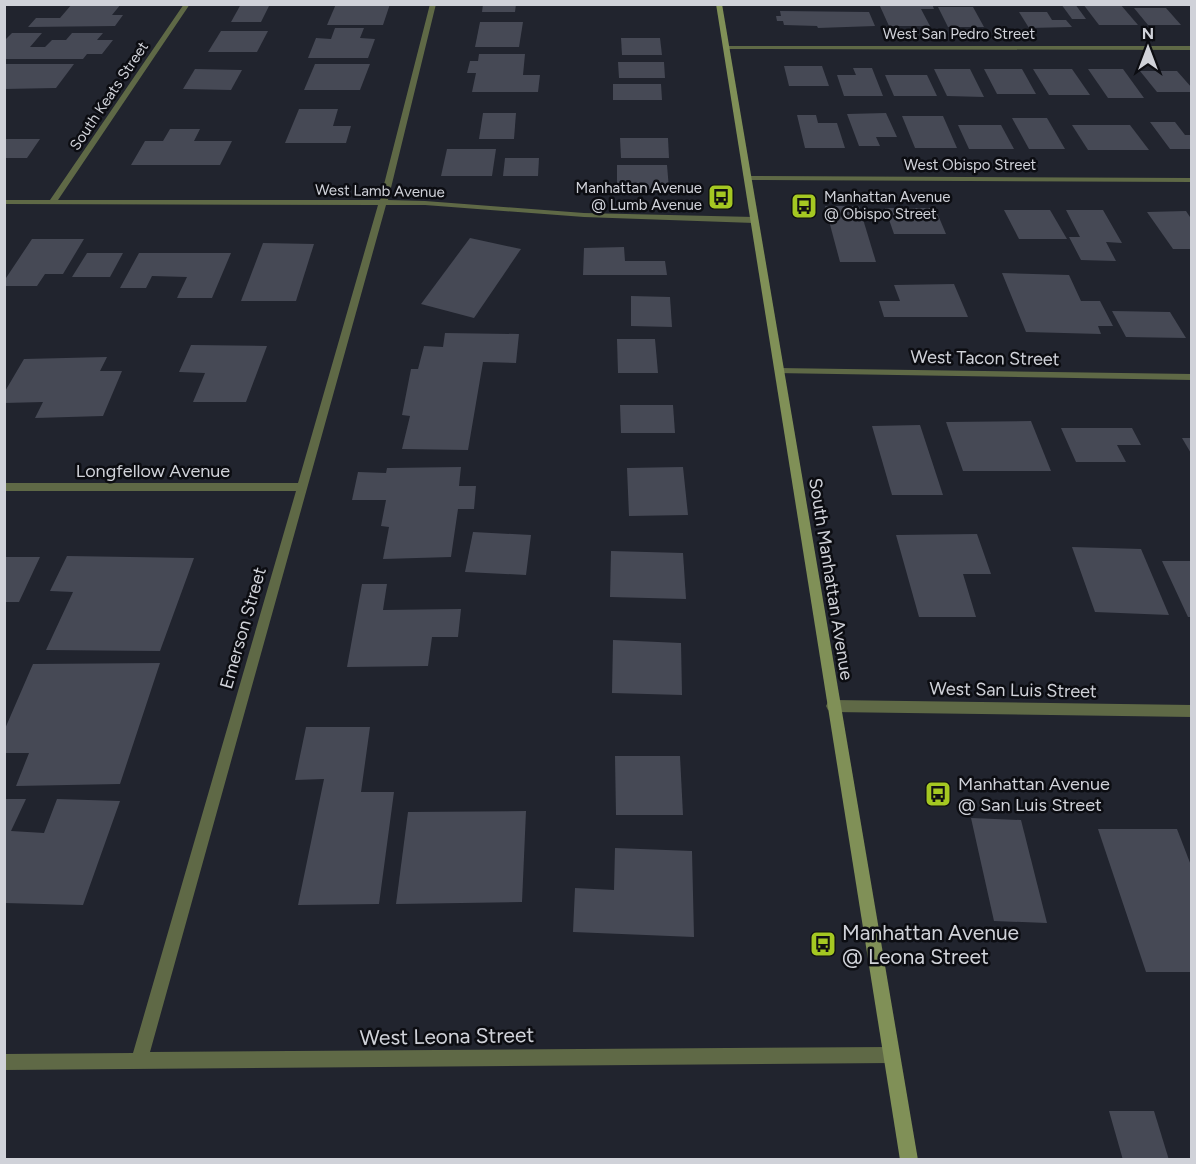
<svg xmlns="http://www.w3.org/2000/svg" width="1196" height="1164" font-family="Figtree,sans-serif">
  <style>
    .building { fill: #464955 }
    .lines { fill: none; stroke-linecap: round; stroke-linejoin: round }
    .minor { fill: #5f6946; fill-rule: evenodd }
    .secondary { fill: #809057; fill-rule: evenodd }
    .labels { text-anchor: middle; dominant-baseline: central; stroke-width: 5; stroke-linejoin: round; paint-order: stroke }
    .far-street-label { font-size: 15px; fill: #d0d2d9; stroke: #0c0d12 }
    .far-poi-label { font-size: 15px; fill: #d0d2d9; stroke: #0c0d12; text-anchor: end }
    .street-label { font-size: 18px; fill: #d0d2d9; stroke: #0c0d12 }
    .poi-label { font-size: 18px; fill: #d0d2d9; stroke: #0c0d12; text-anchor: start }
    .near-poi-label { font-size: 21px; fill: #d0d2d9; stroke: #0c0d12; text-anchor: start }
    .near-street-label { font-size: 21px; fill: #d0d2d9; stroke: #0c0d12 }
  </style>
  <rect width="100%" height="100%" fill="#21242e"/>
  <g class="building">
    <polygon points="72,4 121,4 112,15 123,15 115,26 28,27 36,18 60,18"/>
    <polygon points="241,4 270,4 261,22 231,22"/>
    <polygon points="336,4 390,4 383,25 327,25"/>
    <polygon points="483,4 516,4 515,12 482,12"/>
    <polygon points="879,4 932,4 934,9 921,9 930,26 889,26"/>
    <polygon points="1061,4 1075,4 1086,19 1072,19"/>
    <polygon points="1083,4 1120,4 1138,25 1099,25"/>
    <polygon points="938,7 973,7 984,27 948,27"/>
    <polygon points="1134,8 1166,8 1181,25 1148,25"/>
    <polygon points="780,11 869,12 875,26 818,28 817,26 784,25 783,21 777,21 776,16 781,16"/>
    <polygon points="1019,12 1047,12 1052,20 1066,20 1072,27 1029,28"/>
    <polygon points="480,22 523,22 519,47 475,47"/>
    <polygon points="335,28 364,28 360,38 375,39 368,58 308,58 316,38 331,39"/>
    <polygon points="221,31 268,31 257,52 208,52"/>
    <polygon points="12,33 42,33 30,47 45,47 52,40 66,40 72,33 103,33 97,40 113,40 102,54 87,54 83,59 4,59 4,41"/>
    <polygon points="621,38 660,38 662,55 622,55"/>
    <polygon points="479,54 525,54 523,75 540,75 538,92 472,92 476,73 467,73 470,61 478,61"/>
    <polygon points="618,62 664,62 665,78 619,78"/>
    <polygon points="4,64 74,64 56,88 4,89"/>
    <polygon points="315,64 370,64 360,90 304,90"/>
    <polygon points="784,66 822,66 829,86 789,86"/>
    <polygon points="853,68 872,68 883,96 844,96 837,75 856,75"/>
    <polygon points="195,69 242,70 231,90 183,89"/>
    <polygon points="934,69 970,69 984,97 947,96"/>
    <polygon points="984,69 1022,69 1036,94 997,94"/>
    <polygon points="1033,69 1072,69 1090,95 1049,95"/>
    <polygon points="1088,69 1123,69 1144,98 1108,98"/>
    <polygon points="1140,71 1177,71 1192,88 1192,92 1157,92"/>
    <polygon points="885,75 927,75 937,96 894,96"/>
    <polygon points="613,84 661,84 662,100 613,100"/>
    <polygon points="299,109 338,109 333,126 351,126 346,143 285,143"/>
    <polygon points="483,113 516,113 514,139 479,139"/>
    <polygon points="886,113 897,137 876,137 880,146 859,146 847,114"/>
    <polygon points="797,115 816,115 818,123 837,123 845,148 805,148"/>
    <polygon points="902,116 943,116 957,148 915,148"/>
    <polygon points="1012,118 1047,118 1065,149 1029,149"/>
    <polygon points="1150,122 1175,122 1185,135 1192,135 1192,149 1170,149"/>
    <polygon points="958,125 1001,125 1014,149 969,149"/>
    <polygon points="1072,125 1130,125 1149,150 1088,150"/>
    <polygon points="170,129 200,129 194,141 232,141 220,165 131,165 145,141 163,141"/>
    <polygon points="620,138 668,138 669,158 621,158"/>
    <polygon points="4,139 40,139 27,158 4,158"/>
    <polygon points="447,149 496,149 492,176 441,176"/>
    <polygon points="505,158 539,158 538,176 503,176"/>
    <polygon points="617,165 667,165 669,189 617,189"/>
    <polygon points="825,206 859,206 876,262 840,262"/>
    <polygon points="885,208 935,208 946,234 894,234"/>
    <polygon points="1004,210 1050,210 1067,239 1019,239"/>
    <polygon points="1066,210 1103,210 1122,243 1106,242 1116,261 1081,260 1069,237 1080,237"/>
    <polygon points="1186,211 1192,220 1192,249 1173,249 1147,212"/>
    <polygon points="470,238 521,249 474,318 421,304"/>
    <polygon points="32,239 84,239 63,274 45,274 37,286 4,286 4,281"/>
    <polygon points="263,243 314,244 296,301 241,301"/>
    <polygon points="624,247 625,261 665,261 667,275 583,275 584,248"/>
    <polygon points="87,253 123,253 110,277 72,277"/>
    <polygon points="139,253 231,253 212,298 177,298 187,277 152,276 146,288 120,288"/>
    <polygon points="1002,273 1069,275 1081,301 1100,301 1113,326 1098,326 1101,334 1026,332"/>
    <polygon points="954,284 968,317 884,317 879,301 900,301 894,285"/>
    <polygon points="631,296 670,297 672,327 631,326"/>
    <polygon points="1112,311 1170,312 1186,338 1126,337"/>
    <polygon points="445,333 519,334 516,363 483,362 468,450 402,449 410,416 402,415 411,369 418,369 424,346 443,347"/>
    <polygon points="617,339 655,339 658,373 618,373"/>
    <polygon points="191,345 267,346 246,402 193,402 205,373 179,372"/>
    <polygon points="107,357 100,371 122,371 103,416 35,418 43,402 4,403 4,393 24,359"/>
    <polygon points="620,405 673,405 675,433 621,433"/>
    <polygon points="1031,421 1051,471 963,471 946,422"/>
    <polygon points="920,425 943,495 892,495 872,426"/>
    <polygon points="1061,428 1132,428 1141,445 1117,445 1126,462 1076,462"/>
    <polygon points="1182,438 1192,438 1192,455"/>
    <polygon points="461,467 459,486 476,486 474,509 458,509 451,557 383,559 389,527 381,526 386,500 352,500 358,472 386,473 387,468"/>
    <polygon points="683,467 688,515 629,516 627,468"/>
    <polygon points="473,532 531,535 526,575 465,572"/>
    <polygon points="977,534 991,574 963,574 976,617 919,617 896,535"/>
    <polygon points="1072,547 1141,549 1169,615 1095,612"/>
    <polygon points="611,551 683,553 686,599 610,597"/>
    <polygon points="67,556 194,558 160,651 46,650 73,592 50,591"/>
    <polygon points="4,557 40,557 19,602 4,602"/>
    <polygon points="1162,561 1192,561 1192,617 1188,617"/>
    <polygon points="362,584 387,584 383,610 461,609 458,637 432,637 428,666 347,667"/>
    <polygon points="613,640 681,643 682,695 612,693"/>
    <polygon points="160,663 120,784 16,786 29,753 4,753 4,731 33,664"/>
    <polygon points="306,727 370,727 361,792 394,792 379,904 298,905 324,779 295,780"/>
    <polygon points="615,756 680,756 683,815 616,815"/>
    <polygon points="4,799 26,799 11,831 44,833 57,799 120,801 83,905 4,903"/>
    <polygon points="526,811 522,902 396,904 408,812"/>
    <polygon points="971,818 1021,820 1047,923 994,921"/>
    <polygon points="1098,829 1177,829 1192,868 1192,972 1146,972"/>
    <polygon points="615,848 692,851 694,937 573,932 575,888 614,890"/>
    <polygon points="1109,1111 1154,1111 1169,1160 1123,1160"/>
  </g>
  <g class="lines">
    <g class="minor">
      <polygon points="184,4 190,4 58,200 380,200 430,4 436,4 388,200 425,201 584,213 754,217 758,220 754,223 584,217 425,205 386,205 150,1052 891,1047 897,1049 899,1055 897,1061 891,1063 4,1070 4,1054 133,1053 296,491 4,491 4,483 298,483 378,205 4,204 4,200 50,200"/>
      <polygon points="724,46 1192,46 1192,50 726,49 723,47"/>
      <polygon points="745,176 1192,178 1192,182 748,180 745,180"/>
      <polygon points="778,368 1192,374 1192,380 775,373 775,369"/>
      <polygon points="833,700 1192,705 1192,717 833,712 828,710 826,706 828,702"/>
    </g>
    <polygon class="secondary" points="716,4 722,4 918,1160 900,1160"/>
  </g>
  <defs>
    <g id="bus-square" transform="scale(1.35)"><rect x="-9" y="-9" width="18" height="18" rx="4" fill="#a5c822" stroke="#0c0d12"/><path d="M-5-6H5V4H4V6H2V4H-2V6H-4V4H-5ZM-3.5-4V0h7V-4ZM-3.5 1.2v1.5H-2V1.2ZM2 1.2v1.5H3.5V1.2Z" fill="#111"/></g>
  </defs>
  <g fill-rule="evenodd">
    <use href="#bus-square" x="721" y="197"/>
    <use href="#bus-square" x="804" y="206"/>
    <use href="#bus-square" x="938" y="794"/>
    <use href="#bus-square" x="823" y="944"/>
  </g>
  <g class="labels">
    <g class="far-street-label">
      <text x="959" y="34">West San Pedro Street</text>
      <text transform="translate(109 96) rotate(-56)">South Keats Street</text>
      <text x="970" y="165">West Obispo Street</text>
      <text transform="translate(380 191) rotate(1)">West Lamb Avenue</text>
    </g>
    <g class="far-poi-label">
      <text x="702" y="188">Manhattan Avenue<tspan x="702" dy="17">@ Lumb Avenue</tspan></text>
      <text x="824" y="197" text-anchor="start">Manhattan Avenue<tspan x="824" dy="17">@ Obispo Street</tspan></text>
    </g>
    <g class="street-label">
      <text transform="translate(985 358) rotate(1)">West Tacon Street</text>
      <text x="153" y="471">Longfellow Avenue</text>
      <text transform="translate(831 579) rotate(81)">South Manhattan Avenue</text>
      <text transform="translate(243 628) rotate(-74)">Emerson Street</text>
      <text transform="translate(1013 690) rotate(1)">West San Luis Street</text>
    </g>
    <g class="poi-label">
      <text x="958" y="784">Manhattan Avenue<tspan x="958" dy="21">@ San Luis Street</tspan></text>
    </g>
    <g class="near-poi-label">
      <text x="842" y="932">Manhattan Avenue<tspan x="842" dy="24">@ Leona Street</tspan></text>
    </g>
    <g class="near-street-label">
      <text transform="translate(447 1036) rotate(-1)">West Leona Street</text>
    </g>
  </g>
  <rect width="1196" height="1164" fill="none" stroke="#d0d2d9" stroke-width="12"/>
  <g transform="translate(1148 48)" stroke="#0c0d12" stroke-width="4.5" paint-order="stroke">
  <path d="M0-4.5L10 22L0 15L-10 22Z" fill="#d0d2d9"/>
  <text y="-9" font-size="16" font-weight="bold" text-anchor="middle" fill="#d0d2d9">N</text>
  </g>
</svg>
